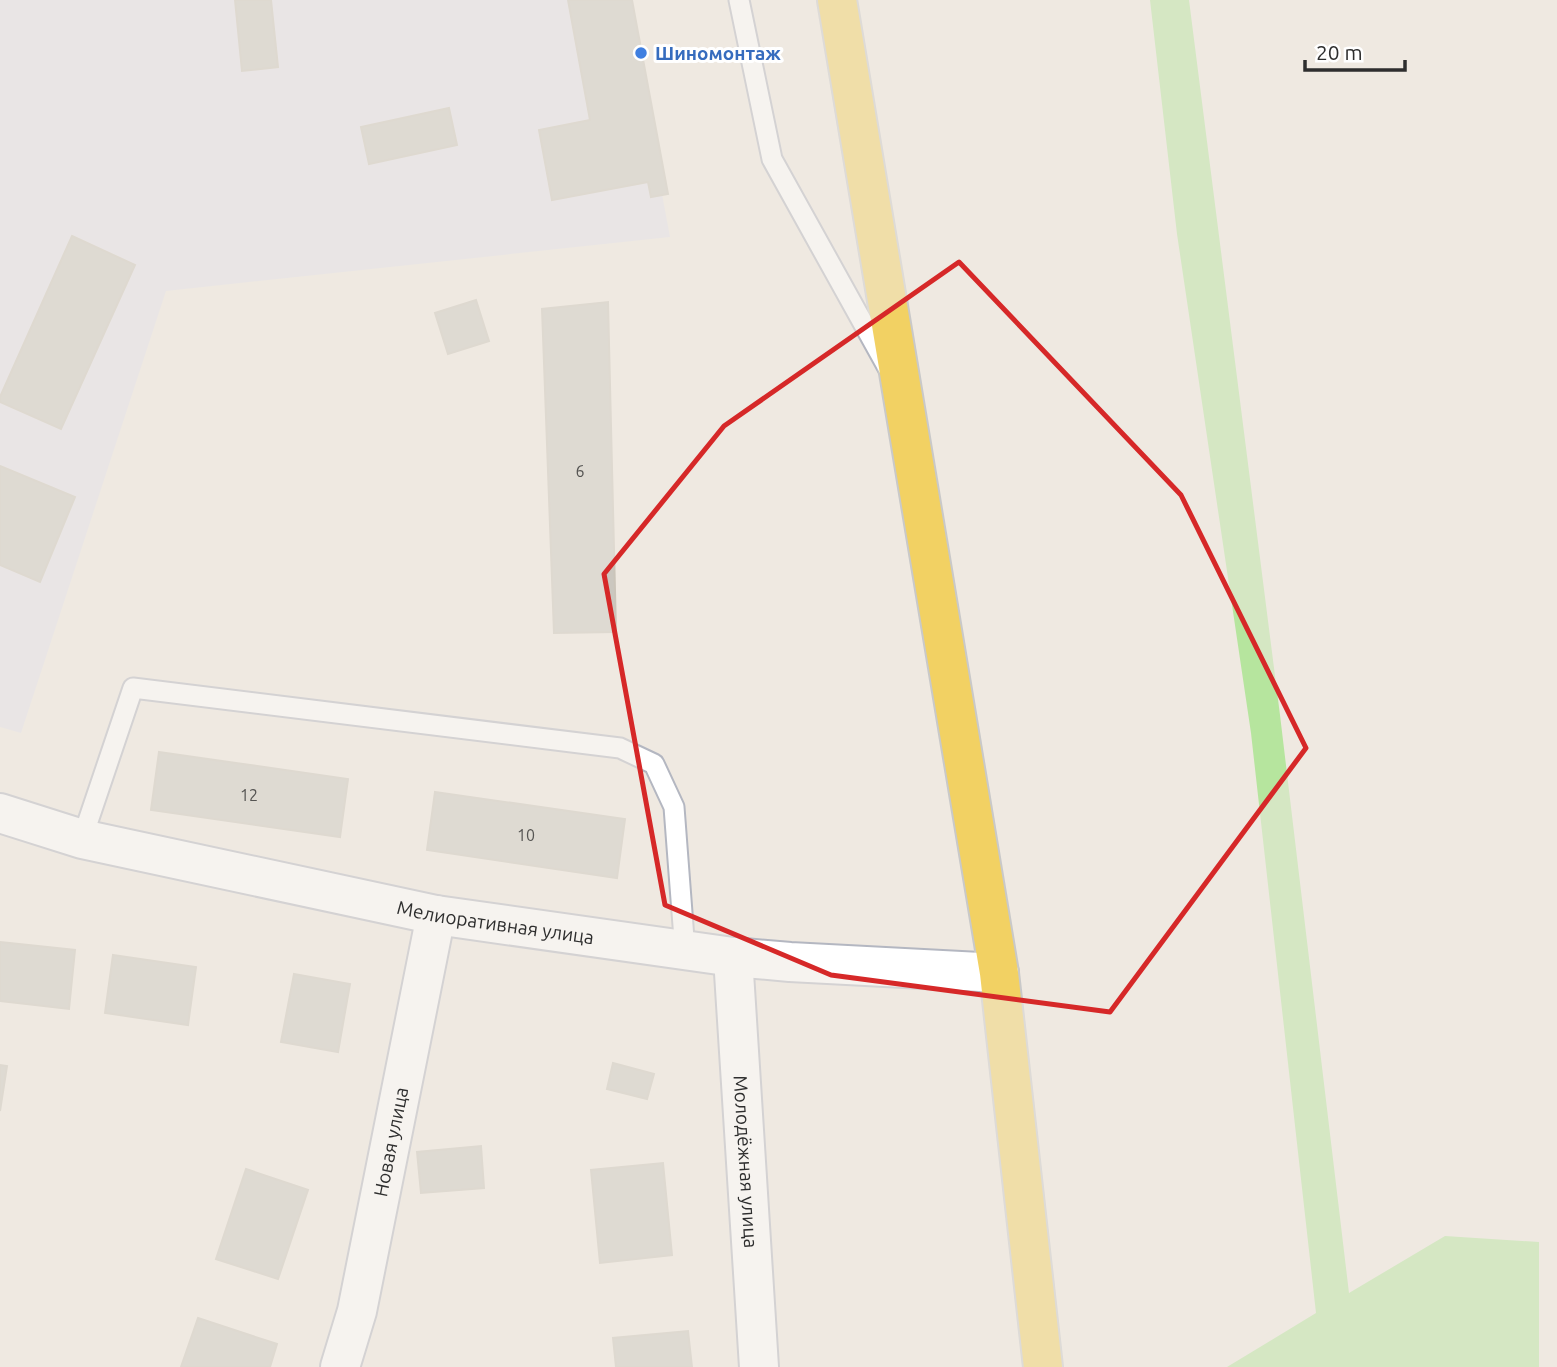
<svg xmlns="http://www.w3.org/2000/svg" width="1557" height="1367" font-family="Ubuntu,sans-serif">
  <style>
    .industrial { fill: #e3e1e8 }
    .green { fill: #b6e59e }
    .building { fill: #cbc7bf; stroke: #cbc5ba; stroke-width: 2 }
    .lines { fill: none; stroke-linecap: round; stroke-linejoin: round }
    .service-casing { stroke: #b4b7c1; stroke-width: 23 }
    .minor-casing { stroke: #b4b7c1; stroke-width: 42 }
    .primary-casing { stroke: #c9c9c9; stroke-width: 42 }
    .service { stroke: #fff; stroke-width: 19 }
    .minor { stroke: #fff; stroke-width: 38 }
    .primary { stroke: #f2d163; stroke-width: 38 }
    .marked { fill: none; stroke: #d62828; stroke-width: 5; stroke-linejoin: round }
    .shop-dot { fill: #3f7fe0; stroke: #fff; stroke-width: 2.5 }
    .labels { text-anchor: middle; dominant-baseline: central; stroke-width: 6; stroke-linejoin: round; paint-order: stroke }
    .number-label { font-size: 16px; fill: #555452 }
    .shop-label { font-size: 19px; font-weight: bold; fill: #366cbe; stroke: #fff; text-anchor: start }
    .street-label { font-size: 19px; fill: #2e2e2e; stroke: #fff }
  </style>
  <rect width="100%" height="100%" fill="#efe9e1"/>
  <polygon class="industrial" points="0,0 626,0 670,237 166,291 21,733 0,727"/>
  <polygon class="green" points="1150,0 1189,0 1280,715 1349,1293 1445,1236 1539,1242 1539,1367 1227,1367 1316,1313 1251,733 1177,234"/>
  <g class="building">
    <polygon points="235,0 271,0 278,67 242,71"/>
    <polygon points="568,0 632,0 668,194 651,197 648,182 552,200 539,130 590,120"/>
    <polygon points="449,108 457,145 369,164 361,127"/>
    <polygon points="72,236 135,265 61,429 0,402 0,397"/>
    <polygon points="476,300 489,341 448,354 435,313"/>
    <polygon points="608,302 616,632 554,633 542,309"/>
    <polygon points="0,466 75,497 40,582 0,565"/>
    <polygon points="159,752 348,779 340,837 151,810"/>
    <polygon points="435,792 625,819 617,878 427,850"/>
    <polygon points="0,942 75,950 69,1009 0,1001"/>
    <polygon points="113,955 196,967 188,1025 105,1013"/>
    <polygon points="294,974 350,984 338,1052 281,1042"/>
    <polygon points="613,1063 654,1074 647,1099 607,1089"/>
    <polygon points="0,1065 7,1066 0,1111"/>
    <polygon points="481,1146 484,1188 421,1193 417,1152"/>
    <polygon points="663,1163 672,1255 600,1263 591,1170"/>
    <polygon points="246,1169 308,1190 278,1279 216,1259"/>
    <polygon points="198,1318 277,1344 270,1367 181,1367"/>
    <polygon points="688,1331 692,1367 616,1367 613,1338"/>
  </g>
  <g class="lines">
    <g class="service-casing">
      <g id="service">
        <polyline points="739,0 772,159 888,368"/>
        <polyline points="82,839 133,688 620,748 654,764 674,807 685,952"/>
      </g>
    </g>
    <g class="minor-casing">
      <g id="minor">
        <path id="s1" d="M0 813 82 839 436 915 733 957 790 962 999 973"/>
        <path id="s2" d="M733 957 759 1367"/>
        <path id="s3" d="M340 1367 357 1311 436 915"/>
      </g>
    </g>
    <g class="primary-casing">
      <polyline id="primary" points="837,0 999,973 1043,1367"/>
    </g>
    <use href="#service" class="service"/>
    <use href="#minor" class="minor"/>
    <use href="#primary" class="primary"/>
  </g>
  <path d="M0 0H1557V1367H0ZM959 262 1181 495 1306 748 1110 1012 831 975 665 905 604 574 724 426Z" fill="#efe9e1" fill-opacity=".55" fill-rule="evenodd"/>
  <path class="marked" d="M959 262 1181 495 1306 748 1110 1012 831 975 665 905 604 574 724 426Z"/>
  <circle class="shop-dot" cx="641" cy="53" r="7"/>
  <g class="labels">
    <g class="number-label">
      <text x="580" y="471">6</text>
      <text x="249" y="795">12</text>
      <text x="526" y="835">10</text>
    </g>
    <g class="shop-label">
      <text x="655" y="53">Шиномонтаж</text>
    </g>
    <g class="street-label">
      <text stroke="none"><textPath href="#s1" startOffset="508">Мелиоративная улица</textPath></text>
      <text stroke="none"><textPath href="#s3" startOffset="231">Новая улица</textPath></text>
      <text stroke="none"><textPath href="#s2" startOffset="205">Молодёжная улица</textPath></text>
    </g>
  </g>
  <path d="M1305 60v10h100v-10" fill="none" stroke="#2e2e2e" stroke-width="3.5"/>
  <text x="1316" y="60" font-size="21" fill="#2e2e2e" stroke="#ffffff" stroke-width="5" paint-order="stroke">20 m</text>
</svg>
